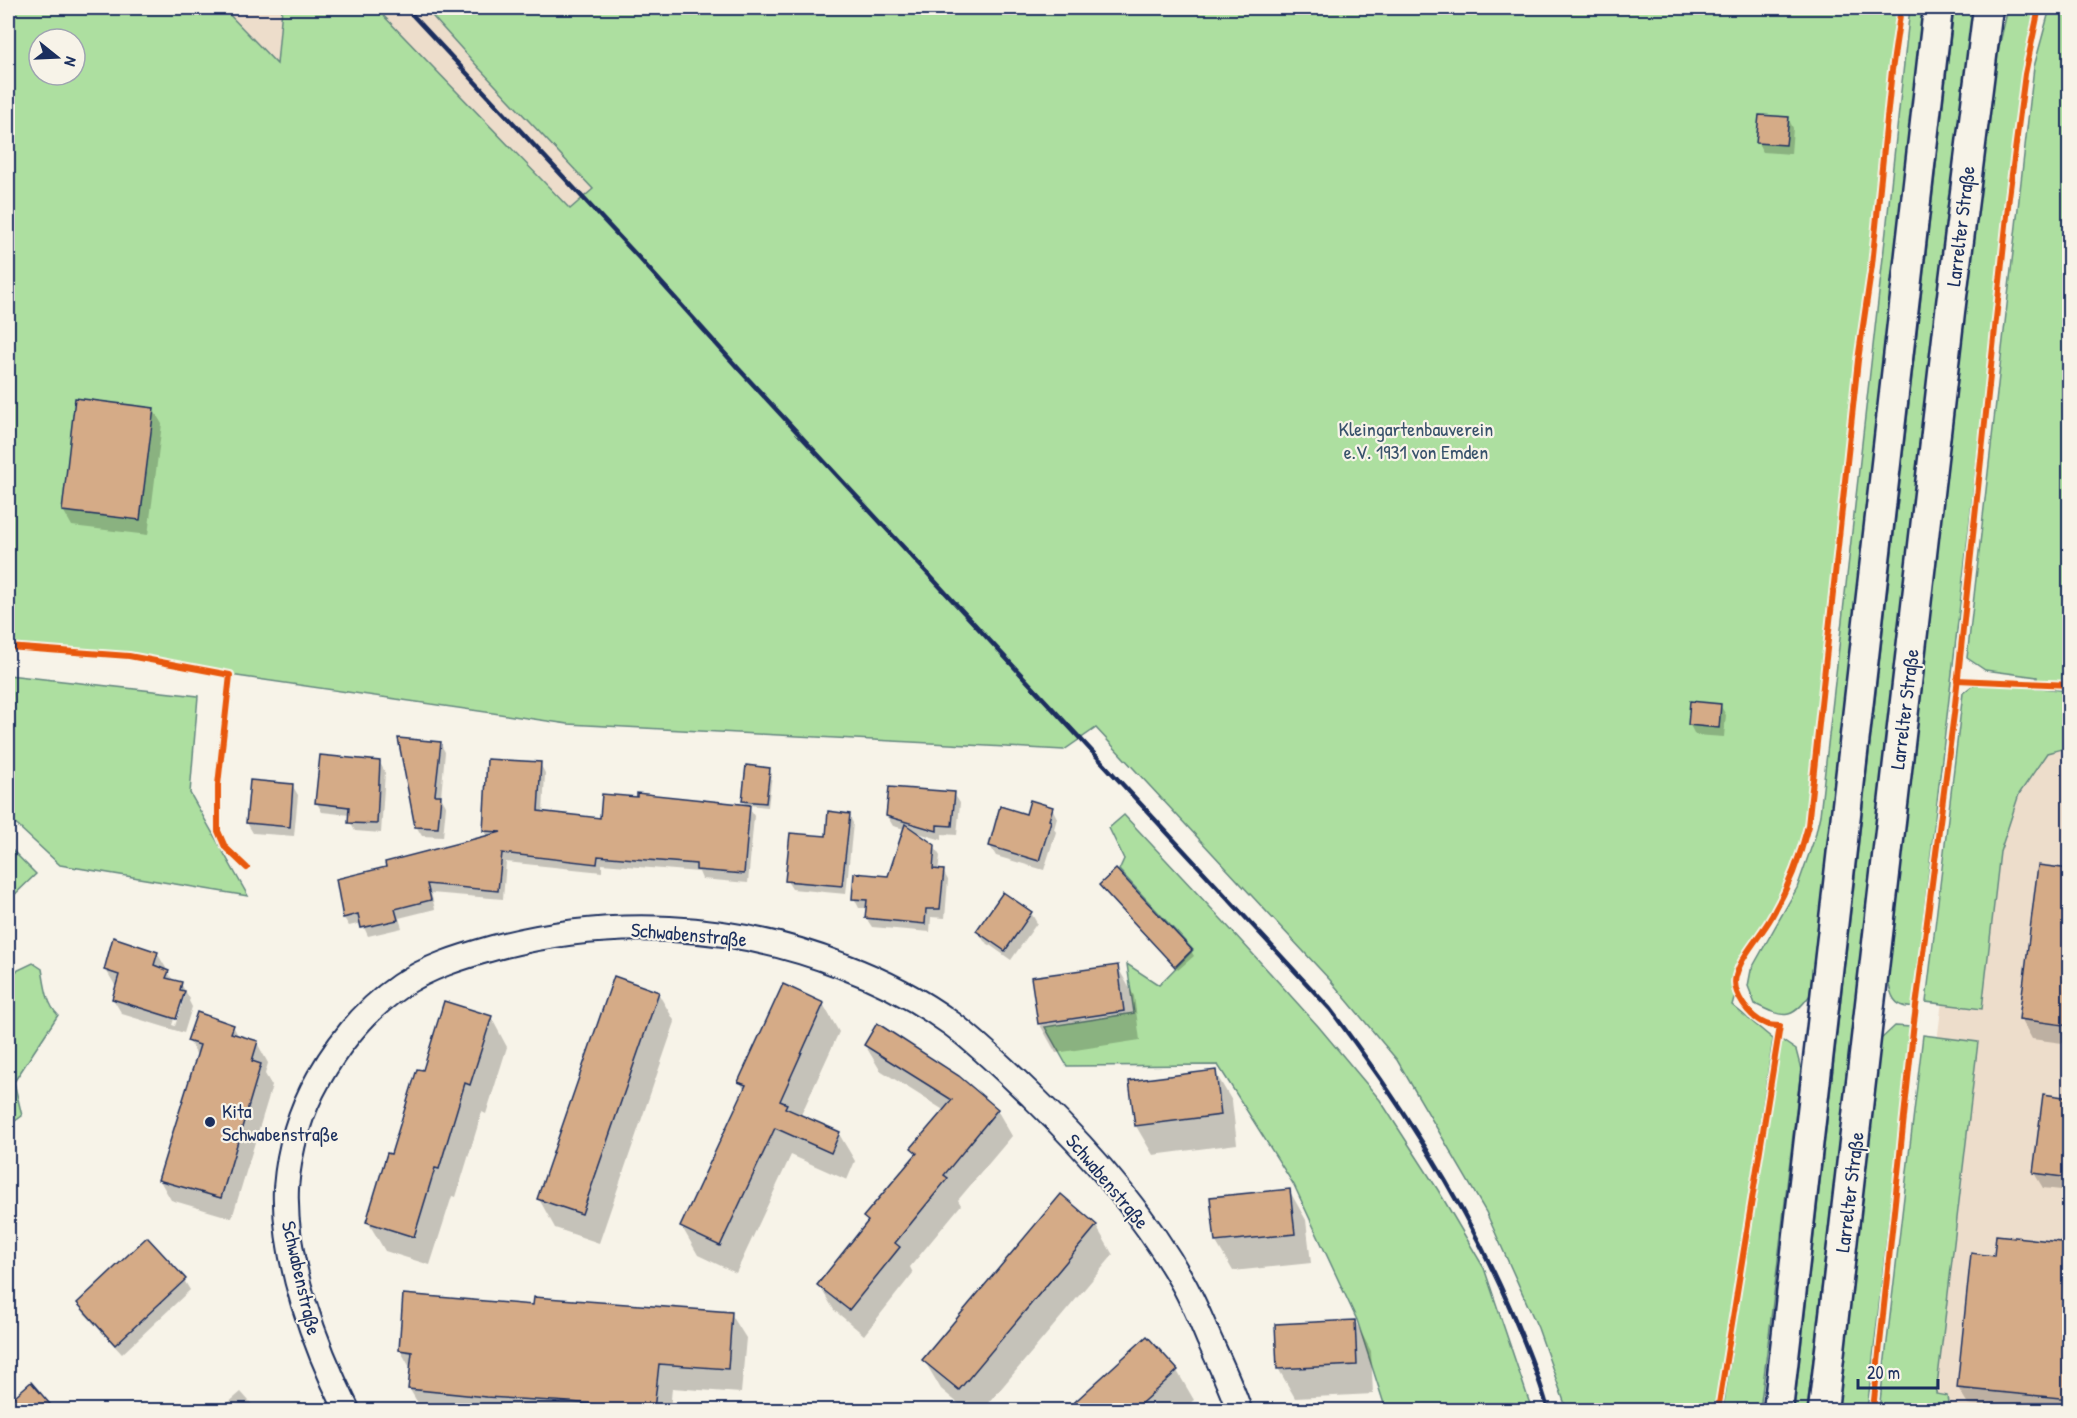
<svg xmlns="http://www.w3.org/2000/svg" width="2077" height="1418" font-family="'Patrick Hand',sans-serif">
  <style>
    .built { fill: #edddcb }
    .green { fill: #addfa0; stroke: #64877f; stroke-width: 1.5; fill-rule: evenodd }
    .shadow { fill: #0003; fill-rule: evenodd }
    .building { fill: #d5ab87; stroke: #1b2f5e; stroke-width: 1.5 }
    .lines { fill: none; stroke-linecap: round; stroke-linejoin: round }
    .minor-casing { stroke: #1b2f5e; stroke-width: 28 }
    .tertiary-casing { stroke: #1b2f5e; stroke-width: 33 }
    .minor { stroke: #f7f3e8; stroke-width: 24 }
    .tertiary { stroke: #f7f3e8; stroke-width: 28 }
    .rail { stroke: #1b2f5e; stroke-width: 4.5 }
    .cycleway-casing { stroke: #f7f3e8; stroke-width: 10 }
    .cycleway { stroke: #e8590c; stroke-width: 6 }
    .poi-dot { fill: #1b2f5e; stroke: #f7f3e8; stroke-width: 2 }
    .labels { text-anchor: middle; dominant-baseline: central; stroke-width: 4.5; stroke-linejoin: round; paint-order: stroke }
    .street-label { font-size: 20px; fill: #1b2f5e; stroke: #f7f3e8 }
    .park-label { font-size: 20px; fill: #38526b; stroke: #f7f3e8 }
    .poi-label { font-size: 20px; fill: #1b2f5e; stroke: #f7f3e8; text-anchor: start }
  </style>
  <rect width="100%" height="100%" fill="#f7f3e8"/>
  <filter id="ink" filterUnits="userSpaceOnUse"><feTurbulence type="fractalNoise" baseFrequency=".0167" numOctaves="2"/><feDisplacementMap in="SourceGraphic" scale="12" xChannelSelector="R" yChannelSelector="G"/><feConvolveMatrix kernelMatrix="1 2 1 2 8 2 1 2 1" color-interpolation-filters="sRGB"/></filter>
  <g filter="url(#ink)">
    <g class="built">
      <polygon points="223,8 282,8 277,65"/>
      <polygon points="376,8 425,8 479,68 594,190 570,209"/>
      <polygon points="2069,731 2069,1410 1925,1410 1896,1375 1961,847 1971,740"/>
    </g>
    <g class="green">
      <path d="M8 8H223L277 64 282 8H376L570 209 593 189 479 68 425 8H1901L1892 70 1872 265 1858 360 1808 826 1795 869 1772 916 1743 960 1736 976V991L1732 1005 1773 1039 1716 1410H1567L1538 1328 1486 1212 1397 1060 1330 980 1096 728 1064 750 568 724 230 675 129 656 8 647ZM39 39H75V75H39Z"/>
      <path d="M1910 8H1923L1810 995C1791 1021 1783 1018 1755 1004L1748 986 1751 970 1797 888 1815 837 1820 815 1886 231Z"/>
      <polygon points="1954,8 1973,8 1807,1410 1794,1410"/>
      <path d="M2008 8H2036L2031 26 2007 202 1913 1007C1894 1009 1890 994 1888 978L1993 73Z"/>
      <polygon points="2050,8 2070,8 2069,685 2037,685 2037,677 1985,670 1967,658 2034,67"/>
      <polygon points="8,675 198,696 190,793 248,896 60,865 8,817"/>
      <polygon points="1987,682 2069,691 2070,747 2047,753 2019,794 2000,852 1982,1009 1926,1002 1963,693 1972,686"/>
      <polygon points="1124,815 1223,921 1318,1026 1380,1100 1438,1190 1484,1268 1532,1410 1386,1410 1357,1320 1294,1185 1218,1065 1067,1066 1045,1027 1134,1013 1127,964 1159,985 1193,950 1119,870 1124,859 1109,828"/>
      <polygon points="8,846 36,874 8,901"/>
      <path d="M33 963 42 969C45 985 46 1003 58 1015L14 1082 22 1116 8 1126V975Z"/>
      <polygon points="1895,1026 1911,1027 1867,1410 1838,1410 1881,1039"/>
      <polygon points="1923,1035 1978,1042 1936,1394 1947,1396 1949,1410 1879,1410"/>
      <polygon points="1780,1039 1796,1050 1801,1069 1760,1410 1723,1410 1777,1043"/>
    </g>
    <g class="shadow">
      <polygon points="1788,118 1793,128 1791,154 1763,152 1757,142"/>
      <polygon points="153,409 162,424 148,535 72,526 63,510"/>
      <polygon points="1720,705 1726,715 1724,737 1695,735 1690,725"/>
      <polygon points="440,743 445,752 441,797 446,806 443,837 422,836 416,826"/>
      <polygon points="380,763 385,772 381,833 355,831 350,822 350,815 322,812 317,803"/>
      <polygon points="540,764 545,773 543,813 602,820 747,807 743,801 769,769 772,774 768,807 748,805 754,816 748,883 702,879 699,872 602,864 602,872 506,862 503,899 431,893 435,909 399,918 402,928 368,936 362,923 349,926 344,918 387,868 488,837 484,831"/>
      <polygon points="292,785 298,795 294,836 253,833 247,823"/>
      <polygon points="954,794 960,803 957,835 942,834 942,840 915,832 934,846 940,856 938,871 943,871 948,880 945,918 931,917 930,932 872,927 866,918 867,908 859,908 854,898 889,878 905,829 893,826 887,816"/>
      <polygon points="1052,808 1057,818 1054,829 1056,832 1044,870 996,856 990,846 1027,816"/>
      <polygon points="849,815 853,823 846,894 792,889 787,881"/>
      <polygon points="1116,871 1191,951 1194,956 1178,970 1103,890 1100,885"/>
      <polygon points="2070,871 2070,1044 2032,1039 2021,1019"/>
      <polygon points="1031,913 1037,923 1011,960 984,941 978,931"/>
      <path d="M157 953 166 968 165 971 168 972 173 981 181 984 190 999 189 1001 192 1007 184 1033 122 1014 113 999 117 986 115 985 106 970ZM182 995H185L175 1026 172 1025Z"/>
      <polygon points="1117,966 1134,996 1140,1040 1056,1053 1039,1023"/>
      <polygon points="658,993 675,1022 599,1243 555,1228 539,1199"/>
      <polygon points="823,1004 839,1032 800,1117 839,1134 855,1161 847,1180 791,1155 736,1273 698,1255 682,1227 745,1091 740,1082"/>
      <polygon points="491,1017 507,1047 486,1114 482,1112 456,1197 452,1196 430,1265 385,1251 368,1222 424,1072"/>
      <polygon points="233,1026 239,1037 257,1043 268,1063 265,1074 272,1086 232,1218 171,1200 159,1179 198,1057 189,1041"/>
      <polygon points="865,1045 958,1077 997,1110 1012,1136 958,1200 961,1205 910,1267 913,1273 864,1335 834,1310 819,1285 869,1223 865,1217 917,1155 913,1148 945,1111 880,1070"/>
      <polygon points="1215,1072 1232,1101 1237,1144 1153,1155 1136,1126"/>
      <polygon points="2070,1099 2070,1191 2043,1188 2034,1173"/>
      <polygon points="1289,1190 1306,1220 1311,1263 1233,1271 1216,1242"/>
      <polygon points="1096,1226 1113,1255 983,1410 966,1410 941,1389 924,1360"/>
      <polygon points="2070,1244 2070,1410 2003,1410 2003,1408 1968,1404 1958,1388 1995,1257"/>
      <polygon points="184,1280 190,1290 122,1354 84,1313 79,1303"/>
      <polygon points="535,1306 731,1314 746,1338 741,1393 672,1388 670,1410 422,1410 409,1388 411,1369 400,1350"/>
      <polygon points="1355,1321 1371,1351 1373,1394 1295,1398 1278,1368"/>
      <polygon points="1147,1338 1177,1371 1194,1400 1182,1410 1068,1410"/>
      <polygon points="31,1384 53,1410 8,1410 8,1405"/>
      <polygon points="241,1392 257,1410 220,1410"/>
    </g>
    <g class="building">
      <polygon points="1759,115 1789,117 1786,145 1756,143"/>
      <polygon points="75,398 154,408 140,520 62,511"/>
      <polygon points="1690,701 1721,704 1719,728 1688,725"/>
      <polygon points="398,738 441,742 435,795 441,795 438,828 415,827"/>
      <polygon points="320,755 380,761 377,824 348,823 349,807 315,803"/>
      <polygon points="487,759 541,762 538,811 600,818 602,794 637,797 637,793 750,805 744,874 696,870 696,864 598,856 597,864 502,853 498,891 427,884 431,900 395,909 398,920 361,928 358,914 343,918 336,879 386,867 385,862 501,832 483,831"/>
      <polygon points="746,765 770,768 766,803 742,801"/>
      <polygon points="250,780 293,784 290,827 246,823"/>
      <polygon points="889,787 955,792 952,826 937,825 937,831 886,816"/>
      <polygon points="1030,800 1053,807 1049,820 1051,821 1039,861 989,846 1000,806 1026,814"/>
      <polygon points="828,811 850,814 842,886 785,881 790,833 826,836"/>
      <polygon points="905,824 935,845 933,869 944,870 940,909 926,909 925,924 865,918 867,900 852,899 854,873 888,876"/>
      <polygon points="2038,865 2070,869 2070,1026 2019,1019"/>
      <polygon points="1116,869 1192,950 1175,967 1099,885"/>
      <polygon points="1003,892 1032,912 1005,951 976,931"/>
      <polygon points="113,937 158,952 154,965 169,971 166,978 182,982 180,990 185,991 176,1019 112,999 119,975 104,970"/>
      <polygon points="1118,965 1124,1011 1038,1024 1031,977"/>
      <polygon points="614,976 659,992 582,1214 537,1199"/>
      <polygon points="783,984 824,1003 780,1101 787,1104 785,1108 840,1132 831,1153 775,1128 720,1246 680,1227 746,1085 738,1082"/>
      <polygon points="444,1001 492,1016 470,1085 465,1083 439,1169 435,1168 414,1237 366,1222 387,1153 391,1154 417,1069 423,1070"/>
      <polygon points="197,1012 234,1025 231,1033 258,1041 252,1061 261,1064 221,1198 158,1180 200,1045 187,1041"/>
      <polygon points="877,1023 959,1076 998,1109 944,1175 948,1178 895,1243 900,1247 849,1310 817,1285 868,1221 863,1217 917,1153 911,1148 952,1100 864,1045"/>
      <polygon points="1216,1070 1221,1115 1135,1126 1129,1081"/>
      <polygon points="2043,1094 2070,1098 2070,1178 2033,1173"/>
      <polygon points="1290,1189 1295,1234 1215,1242 1210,1197"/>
      <polygon points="1061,1194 1097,1225 959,1390 922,1360"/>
      <polygon points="1996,1235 2070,1243 2070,1399 1957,1388 1971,1253 1994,1256"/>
      <polygon points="147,1237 186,1279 115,1345 77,1303"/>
      <polygon points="403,1294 533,1305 534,1297 732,1312 728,1369 659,1364 654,1410 570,1402 486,1397 408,1389 412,1352 399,1350"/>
      <polygon points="1355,1320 1357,1365 1277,1369 1275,1324"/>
      <polygon points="1147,1336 1178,1370 1134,1410 1066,1410"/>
      <polygon points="31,1382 55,1410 8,1410 8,1402"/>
    </g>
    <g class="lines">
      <g class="minor-casing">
        <path id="minor" d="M347 1410C315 1346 283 1261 286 1188 289 1150 300 1111 319 1078 340 1041 365 1010 400 986 428 967 461 957 493 948 608 917 732 922 843 966 881 980 919 1000 952 1024 981 1046 1007 1072 1033 1097 1090 1152 1144 1213 1183 1283 1193 1301 1201 1320 1209 1339 1220 1363 1231 1386 1239 1410"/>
      </g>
      <g class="tertiary-casing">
        <g id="tertiary">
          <polyline points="1778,1410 1938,8"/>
          <polyline points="1823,1410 1950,312 1988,8"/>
        </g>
      </g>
      <use href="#minor" class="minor"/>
      <use href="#tertiary" class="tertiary"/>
      <path class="rail" d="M406 8 641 260 737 367 1330 1009C1401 1103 1464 1201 1510 1308 1524 1341 1539 1376 1548 1410"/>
      <g class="cycleway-casing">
        <g id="cycleway">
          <polyline points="8,647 129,656 230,675 218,785 218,831 225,847 247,868"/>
          <polyline points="1957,680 2070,685"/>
          <path d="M1718 1410 1780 1026C1775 1026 1770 1026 1766 1024 1750 1018 1731 993 1736 976 1742 954 1761 936 1772 916 1788 888 1800 858 1808 826L1858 360 1872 265 1892 70 1901 8"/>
          <polyline points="1873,1410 1914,1022 1954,714 2009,197 2025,74 2039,8"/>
        </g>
      </g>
      <use href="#cycleway" class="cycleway"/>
    </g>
  </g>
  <circle class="poi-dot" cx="210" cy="1122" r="6"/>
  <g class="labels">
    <g class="street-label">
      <text transform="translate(1960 226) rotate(-83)">Larrelter Straße</text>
      <text transform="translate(1904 709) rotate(-83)">Larrelter Straße</text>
      <text transform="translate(689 934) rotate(5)">Schwabenstraße</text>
      <text transform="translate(1108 1181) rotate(50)">Schwabenstraße</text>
      <text transform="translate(1849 1192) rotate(-83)">Larrelter Straße</text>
      <text transform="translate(302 1278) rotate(77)">Schwabenstraße</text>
    </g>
    <g class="park-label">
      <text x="1416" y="428">Kleingartenbauverein<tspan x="1416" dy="23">e.V. 1931 von Emden</tspan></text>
    </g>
    <g class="poi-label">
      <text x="222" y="1110">Kita<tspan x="222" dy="23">Schwabenstraße</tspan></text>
    </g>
  </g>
  <rect width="2077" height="1418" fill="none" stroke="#f7f3e8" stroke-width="30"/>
  <rect x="15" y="15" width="2047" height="1388" fill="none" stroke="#1b2f5e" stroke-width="2" filter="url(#ink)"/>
  <g transform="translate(57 57) rotate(108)"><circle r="28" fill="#f7f3e8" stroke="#9fa5b1" stroke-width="1.5"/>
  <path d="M0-4.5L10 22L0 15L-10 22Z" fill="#1b2f5e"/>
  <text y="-9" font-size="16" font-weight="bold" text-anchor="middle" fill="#1b2f5e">N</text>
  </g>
  <path d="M1858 1379v9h80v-9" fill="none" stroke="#1b2f5e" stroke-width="3"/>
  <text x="1867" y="1379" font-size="18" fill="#1b2f5e" stroke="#f7f3e8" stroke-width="4.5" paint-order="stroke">20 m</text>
</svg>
